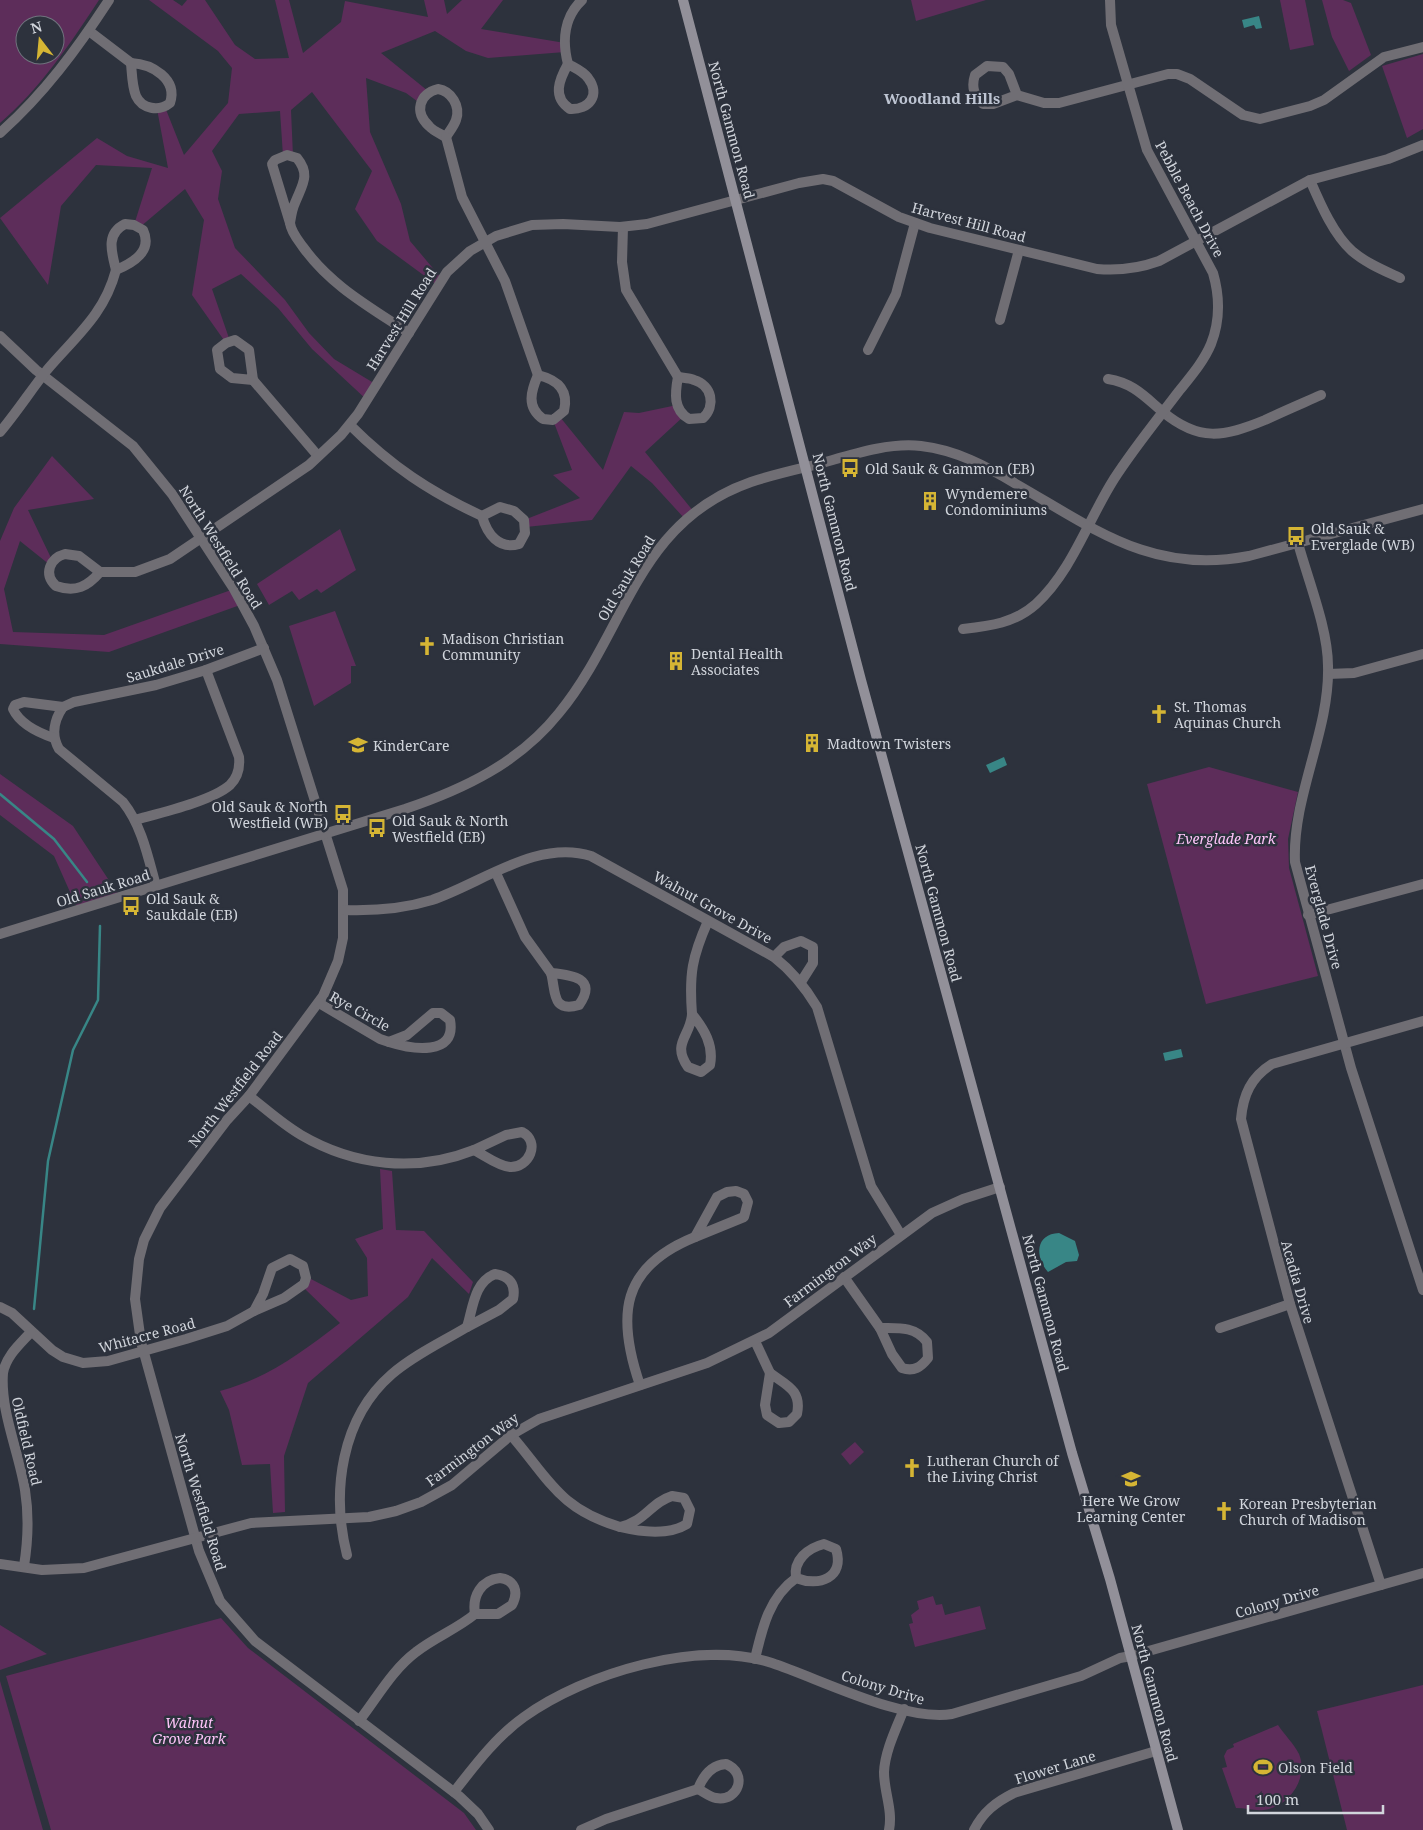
<svg xmlns="http://www.w3.org/2000/svg" width="1423" height="1830" font-family="'Noto Serif',serif">
  <style>
    .green { fill: #5d2d5a; fill-rule: evenodd }
    .water { fill: #388686 }
    .lines { fill: none; stroke-linecap: round; stroke-linejoin: round }
    .stream { stroke: #388686; stroke-width: 2.5 }
    .minor { stroke: #706e74; stroke-width: 10 }
    .tertiary { stroke: #706e74; stroke-width: 10 }
    .secondary { stroke: #929099; stroke-width: 10 }
    .labels { text-anchor: middle; dominant-baseline: central; stroke-width: 5; stroke-linejoin: round; paint-order: stroke }
    .street-label { font-size: 14px; fill: #d1d5dc; stroke: #2d323d }
    .poi-label { font-size: 14px; fill: #d1d5dc; stroke: #2d323d; text-anchor: start }
    .park-label { font-size: 14px; font-style: italic; fill: #fec4f9; stroke: #2d323d }
    .neighbourhood-label { font-size: 15px; font-weight: bold; fill: #bec5d3; stroke: #2d323d }
  </style>
  <rect width="100%" height="100%" fill="#2d323d"/>
  <g class="green">
    <path d="M0 0H99C70 44 40 89 0 123ZM25 25H55V55H25Z"/>
    <polygon points="149,0 173,0 182,6 187,0 205,0 235,45 255,59 289,58 275,0 289,0 303,53 341,22 345,1 428,17 424,0 444,0 447,14 462,0 503,0 481,29 565,43 565,52 488,58 466,51 435,31 381,53 428,91 421,104 406,93 366,78 370,132 401,204 410,241 442,279 437,285 377,241 355,209 372,171 312,92 291,110 293,156 283,156 280,111 239,114 212,151 222,171 218,199 235,248 285,300 309,333 334,359 377,385 367,400 312,349 278,308 241,274 212,289 230,341 226,343 192,295 204,220 185,189 140,227 134,225 152,168 96,165 61,206 48,285 0,218 97,138 127,156 168,168 157,109 165,107 184,155 228,103 232,68 218,51"/>
    <polygon points="911,0 986,0 916,21"/>
    <polygon points="1280,0 1305,0 1314,45 1290,50"/>
    <polygon points="1322,0 1343,0 1351,3 1371,55 1349,71 1332,37"/>
    <polygon points="1423,54 1423,129 1407,138 1382,66"/>
    <polygon points="677,405 684,416 645,452 694,512 685,519 652,483 631,466 592,520 526,527 524,520 580,498 553,475 572,470 553,420 560,417 603,470 624,412 639,413"/>
    <polygon points="52,456 94,499 28,510 52,560 50,565 20,541 4,589 13,632 104,635 234,589 243,604 109,652 0,644 0,541 14,508"/>
    <polygon points="340,529 356,570 321,593 317,589 299,600 292,591 269,605 257,584"/>
    <polygon points="335,611 356,666 351,666 351,683 314,706 289,626"/>
    <polygon points="1209,767 1298,792 1288,839 1289,868 1318,976 1206,1004 1147,784"/>
    <polygon points="0,774 73,826 120,897 78,910 54,856 0,815"/>
    <path d="M380 1169 392 1171 396 1230 424 1231 473 1282 469 1294 432 1258 408 1297 308 1383 284 1456 285 1512 273 1513 270 1464 242 1465 229 1410 220 1391C268 1378 301 1353 340 1323L305 1289 311 1279 351 1300 368 1296 367 1258 355 1239 383 1229Z"/>
    <polygon points="855,1442 864,1452 850,1465 841,1454"/>
    <polygon points="933,1596 936,1605 942,1604 945,1615 980,1606 986,1629 915,1647 909,1624 913,1623 911,1615 919,1609 917,1601"/>
    <polygon points="221,1618 248,1648 464,1813 476,1830 51,1830 6,1676"/>
    <polygon points="0,1625 47,1654 0,1670"/>
    <polygon points="0,1681 43,1830 0,1830"/>
    <polygon points="1423,1685 1423,1830 1347,1830 1317,1711"/>
    <path d="M1278 1725C1284 1734 1294 1744 1299 1754 1309 1778 1289 1807 1264 1810 1255 1811 1245 1808 1236 1808L1222 1768 1227 1767 1224 1756 1227 1750 1234 1747 1233 1744Z"/>
  </g>
  <g class="water">
    <polygon points="1259,16 1262,28 1256,29 1254,25 1244,28 1242,20"/>
    <polygon points="1004,757 1007,765 990,773 986,765"/>
    <polygon points="1181,1049 1183,1057 1165,1061 1163,1053"/>
    <path d="M1059 1233 1075 1241 1079 1255 1077 1261 1066 1262 1048 1272C1035 1257 1035 1234 1059 1233Z"/>
  </g>
  <g class="lines">
    <g class="stream">
      <polyline points="0,794 54,839 87,882"/>
      <polyline points="34,1309 48,1161 73,1050 98,1000 100,926"/>
    </g>
    <g class="minor">
      <polyline points="89,31 131,63"/>
      <path d="M131 63C152 64 178 79 170 103 159 112 142 109 136 96 132 86 132 74 131 63Z"/>
      <path d="M568 64C575 68 583 71 588 78 601 95 589 110 570 109 552 97 559 80 568 64Z"/>
      <path d="M568 64C562 41 564 17 582 0"/>
      <path d="M438 89C451 91 461 106 456 120 454 126 449 132 446 137 441 134 433 131 429 126 414 112 419 94 438 89Z"/>
      <path d="M1017 95 1009 74 1003 67 987 66 975 75C971 87 974 95 983 104H993L1017 95 1044 103H1059L1168 74H1177L1190 79 1243 115 1260 119 1310 106 1324 100 1384 57 1423 47"/>
      <path d="M0 133C44 94 77 49 109 0"/>
      <polyline points="446,137 462,197 505,281 538,375"/>
      <path d="M287 155 297 158C311 175 302 185 295 203 292 209 291 217 290 223L272 164 275 160Z"/>
      <path d="M1310 180C1320 203 1333 234 1352 251 1366 263 1383 270 1400 278"/>
      <path d="M290 223C291 232 298 240 303 247 331 286 370 307 409 333"/>
      <path d="M125 224 134 225 143 230C153 251 133 263 116 270 112 253 105 234 125 224Z"/>
      <polyline points="623,227 622,262 626,290 678,377"/>
      <polyline points="1000,320 1019,250"/>
      <polyline points="0,336 36,370 133,446 172,494 234,589 254,626 277,680 343,890 343,938 338,961 323,996 249,1096 227,1120 160,1208 144,1240 139,1259 135,1299 141,1342 199,1551 220,1601 255,1641 459,1796 478,1814 489,1830"/>
      <polygon points="235,340 249,350 253,380 232,378 220,369 217,350 226,343"/>
      <polyline points="868,350 896,294 915,223"/>
      <path d="M538 375C558 380 569 390 564 411L553 420 543 419C526 407 531 391 538 375Z"/>
      <path d="M678 377C683 378 689 378 694 380 712 385 716 406 703 418L689 419C673 410 675 393 678 377Z"/>
      <path d="M1108 379C1133 383 1144 396 1163 412 1199 442 1224 437 1265 420 1284 411 1303 403 1321 395"/>
      <polyline points="253,380 318,456"/>
      <path d="M350 425C391 466 430 492 482 516"/>
      <path d="M0 432C17 412 31 390 47 370 76 336 104 315 116 270"/>
      <path d="M500 507 514 511 524 520 525 533 519 544C499 550 487 534 482 516Z"/>
      <path d="M1298 543C1308 580 1328 629 1328 666 1330 731 1292 796 1295 862L1351 1068 1423 1290"/>
      <path d="M65 554 79 556 100 572C88 586 76 593 56 586 43 574 50 558 65 554Z"/>
      <path d="M100 572H135L170 559 309 465 341 435 358 414 447 272 470 251 496 236 532 225 563 224 620 227 647 224 799 183 823 179 833 181 899 217 930 228 1097 269C1119 271 1137 269 1159 261L1310 180 1388 159 1423 145"/>
      <path d="M963 629C990 626 1015 623 1036 604 1072 571 1088 520 1114 479 1134 448 1157 420 1179 391 1191 376 1204 361 1211 344 1220 321 1220 297 1213 273L1147 150 1111 25 1110 0"/>
      <polyline points="1328,674 1354,673 1423,654"/>
      <path d="M63 707C54 720 51 735 59 749L123 802C142 826 148 857 156 886"/>
      <polyline points="63,707 74,702 156,685 206,670 264,648"/>
      <path d="M54 738C39 733 20 724 13 709L15 705 24 702 63 707"/>
      <path d="M135 820C160 813 212 801 230 785 238 777 240 767 239 757L206 670"/>
      <polyline points="496,873 525,937 551,973"/>
      <path d="M344 910C374 911 403 909 432 900 482 883 537 839 591 856L774 957C792 971 805 987 817 1007L871 1186 901 1235"/>
      <polyline points="1308,915 1423,884"/>
      <polyline points="774,957 784,947 801,941 813,947 813,963 801,982"/>
      <path d="M551 973C572 975 598 978 579 1005 551 1013 556 991 551 973Z"/>
      <polyline points="319,1003 380,1039 389,1042"/>
      <path d="M433 1013H441L450 1020C457 1057 411 1049 389 1042L407 1035Z"/>
      <path d="M692 1014C704 1029 714 1045 710 1065L701 1072 688 1067C671 1043 691 1036 692 1014Z"/>
      <path d="M692 1014C689 974 692 957 708 921"/>
      <path d="M249 1096C266 1109 282 1124 301 1135 354 1166 416 1173 474 1150"/>
      <path d="M522 1132C541 1142 529 1168 510 1167 498 1166 484 1155 474 1150L506 1135Z"/>
      <polygon points="736,1191 744,1194 748,1202 744,1217 695,1237 717,1197 727,1192"/>
      <polygon points="290,1259 303,1266 306,1278 304,1284 284,1298 254,1311 263,1294 272,1268"/>
      <path d="M495 1274C510 1276 516 1285 513 1299L499 1310 467 1327C473 1308 474 1282 495 1274Z"/>
      <polyline points="844,1277 880,1328"/>
      <polyline points="0,1307 12,1313 52,1350 63,1357 83,1363 108,1361 186,1339 227,1326 254,1311"/>
      <path d="M880 1328C898 1328 915 1326 927 1342L928 1358C921 1367 914 1372 902 1368L892 1354Z"/>
      <polyline points="1220,1328 1290,1304"/>
      <polyline points="755,1341 770,1373"/>
      <path d="M770 1373C786 1385 802 1390 797 1414L789 1422 779 1423 767 1415 765 1405Z"/>
      <path d="M640 1385C616 1315 621 1267 695 1237"/>
      <path d="M511 1435C549 1479 559 1509 620 1527"/>
      <path d="M672 1496 684 1498 690 1510 687 1524C668 1536 641 1532 620 1527 646 1521 650 1503 672 1496Z"/>
      <path d="M824 1544 836 1549C845 1578 819 1587 796 1578 793 1560 808 1548 824 1544Z"/>
      <path d="M347 1555C331 1492 341 1418 392 1374 414 1355 442 1342 467 1327"/>
      <polyline points="0,1564 42,1570 84,1568 251,1523 369,1517 396,1511 421,1502 452,1485 511,1435 539,1419 707,1363 769,1333 932,1213 963,1199 1000,1187"/>
      <path d="M24 1566C28 1541 29 1515 25 1490 19 1452 0 1411 3 1373 6 1356 20 1344 31 1332"/>
      <path d="M500 1578C515 1580 519 1592 512 1605L498 1614H475C472 1596 481 1580 500 1578Z"/>
      <path d="M1381 1585 1290 1304 1241 1119C1243 1095 1251 1077 1272 1064L1423 1021"/>
      <path d="M755 1659C762 1629 769 1597 796 1578"/>
      <path d="M359 1721C377 1698 392 1670 416 1652 435 1637 457 1629 475 1614"/>
      <path d="M726 1764C748 1773 739 1802 716 1798 710 1797 704 1792 698 1789 703 1776 711 1765 726 1764Z"/>
      <path d="M454 1792C475 1765 496 1737 524 1717 585 1673 698 1639 772 1663 820 1679 904 1722 952 1714L1081 1676 1120 1658 1131 1656"/>
      <polyline points="581,1830 606,1819 698,1789"/>
      <path d="M889 1830C893 1810 884 1792 884 1772 885 1751 896 1729 904 1709"/>
      <path d="M974 1830C983 1812 996 1802 1014 1793L1156 1751"/>
    </g>
    <g class="tertiary">
      <path d="M0 934 405 809C464 789 519 763 559 713 627 630 636 522 751 482 772 475 794 470 815 465 848 456 887 442 921 446 956 450 986 466 1016 484 1095 529 1152 575 1249 556L1423 509"/>
      <polyline points="1131,1656 1423,1573"/>
    </g>
    <polyline class="secondary" points="683,0 861,680 1072,1453 1110,1579 1178,1830"/>
  </g>
  <defs>
    <g id="bus-bare" transform="scale(1.5)"><path d="M-5-6H5V4H4V6H2V4H-2V6H-4V4H-5ZM-3.5-4V0h7V-4ZM-3.5 1.2v1.5H-2V1.2ZM2 1.2v1.5H3.5V1.2Z" fill="#d5b534" stroke="#2d323d" stroke-width="2.5" paint-order="stroke"/></g>
    <g id="building-bare" transform="scale(1.5)"><path d="M-4-6H4V6H1V3H-1V6H-4ZM-2.5-4.3h1.7v1.8h-1.7ZM.8-4.3h1.7v1.8H.8ZM-2.5-1h1.7V.8h-1.7ZM.8-1h1.7V.8H.8Z" fill="#d5b534" stroke="#2d323d" stroke-width="2.5" paint-order="stroke"/></g>
    <g id="church-bare" transform="scale(1.5)"><path d="M-1.2-6h2.4v3.5h3.3v2.4h-3.3V6h-2.4V-.1h-3.3v-2.4h3.3Z" fill="#d5b534" stroke="#2d323d" stroke-width="2.5" paint-order="stroke"/></g>
    <g id="school-bare" transform="scale(1.5)"><path d="M0-5L7-2L0 1L-7-2ZM-4 1L0 2.5L4 1V4Q0 6-4 4Z" fill="#d5b534" stroke="#2d323d" stroke-width="2.5" paint-order="stroke"/></g>
    <g id="stadium-bare" transform="scale(1.5)"><path d="M0-5a6.5 5 0 1 0 0 10a6.5 5 0 1 0 0-10ZM-3.5-1.8h7v3.6h-7Z" fill="#d5b534" stroke="#2d323d" stroke-width="2.5" paint-order="stroke"/></g>
  </defs>
  <g fill-rule="evenodd">
    <use href="#bus-bare" x="850" y="468"/>
    <use href="#building-bare" x="930" y="501"/>
    <use href="#bus-bare" x="1296" y="536"/>
    <use href="#church-bare" x="427" y="646"/>
    <use href="#building-bare" x="676" y="661"/>
    <use href="#church-bare" x="1159" y="714"/>
    <use href="#building-bare" x="812" y="743"/>
    <use href="#school-bare" x="358" y="745"/>
    <use href="#bus-bare" x="343" y="814"/>
    <use href="#bus-bare" x="377" y="828"/>
    <use href="#bus-bare" x="131" y="906"/>
    <use href="#church-bare" x="912" y="1468"/>
    <use href="#school-bare" x="1131" y="1479"/>
    <use href="#church-bare" x="1224" y="1511"/>
    <use href="#stadium-bare" x="1263" y="1767"/>
  </g>
  <g class="labels">
    <g class="street-label">
      <text transform="translate(732 130) rotate(75)">North Gammon Road</text>
      <text transform="translate(1190 199) rotate(62)">Pebble Beach Drive</text>
      <text transform="translate(969 222) rotate(15)">Harvest Hill Road</text>
      <text transform="translate(401 319) rotate(-58)">Harvest Hill Road</text>
      <text transform="translate(835 522) rotate(76)">North Gammon Road</text>
      <text transform="translate(221 547) rotate(58)">North Westfield Road</text>
      <text transform="translate(626 578) rotate(-59)">Old Sauk Road</text>
      <text transform="translate(175 663) rotate(-17)">Saukdale Drive</text>
      <text transform="translate(103 888) rotate(-17)">Old Sauk Road</text>
      <text transform="translate(713 907) rotate(29)">Walnut Grove Drive</text>
      <text transform="translate(939 913) rotate(75)">North Gammon Road</text>
      <text transform="translate(1324 917) rotate(75)">Everglade Drive</text>
      <text transform="translate(360 1011) rotate(29)">Rye Circle</text>
      <text transform="translate(235 1089) rotate(-52)">North Westfield Road</text>
      <text transform="translate(830 1270) rotate(-37)">Farmington Way</text>
      <text transform="translate(1298 1282) rotate(74)">Acadia Drive</text>
      <text transform="translate(1046 1303) rotate(75)">North Gammon Road</text>
      <text transform="translate(147 1335) rotate(-15)">Whitacre Road</text>
      <text transform="translate(27 1441) rotate(77)">Oldfield Road</text>
      <text transform="translate(472 1449) rotate(-37)">Farmington Way</text>
      <text transform="translate(201 1502) rotate(73)">North Westfield Road</text>
      <text transform="translate(1277 1601) rotate(-16)">Colony Drive</text>
      <text transform="translate(883 1687) rotate(17)">Colony Drive</text>
      <text transform="translate(1155 1693) rotate(75)">North Gammon Road</text>
      <text transform="translate(1055 1767) rotate(-17)">Flower Lane</text>
    </g>
    <g class="poi-label">
      <text x="865" y="468">Old Sauk &amp; Gammon (EB)</text>
      <text x="945" y="493">Wyndemere<tspan x="945" dy="16">Condominiums</tspan></text>
      <text x="1311" y="528">Old Sauk &amp;<tspan x="1311" dy="16">Everglade (WB)</tspan></text>
      <text x="442" y="638">Madison Christian<tspan x="442" dy="16">Community</tspan></text>
      <text x="691" y="653">Dental Health<tspan x="691" dy="16">Associates</tspan></text>
      <text x="1174" y="706">St. Thomas<tspan x="1174" dy="16">Aquinas Church</tspan></text>
      <text x="827" y="743">Madtown Twisters</text>
      <text x="373" y="745">KinderCare</text>
      <text x="328" y="806" text-anchor="end">Old Sauk &amp; North<tspan x="328" dy="16">Westfield (WB)</tspan></text>
      <text x="392" y="820">Old Sauk &amp; North<tspan x="392" dy="16">Westfield (EB)</tspan></text>
      <text x="146" y="898">Old Sauk &amp;<tspan x="146" dy="16">Saukdale (EB)</tspan></text>
      <text x="927" y="1460">Lutheran Church of<tspan x="927" dy="16">the Living Christ</tspan></text>
      <text x="1131" y="1500" text-anchor="middle">Here We Grow<tspan x="1131" dy="16">Learning Center</tspan></text>
      <text x="1239" y="1503">Korean Presbyterian<tspan x="1239" dy="16">Church of Madison</tspan></text>
      <text x="1278" y="1767">Olson Field</text>
    </g>
    <g class="park-label">
      <text x="1226" y="838">Everglade Park</text>
      <text x="189" y="1722">Walnut<tspan x="189" dy="16">Grove Park</tspan></text>
    </g>
    <g class="neighbourhood-label">
      <text x="942" y="98">Woodland Hills</text>
    </g>
  </g>
  <g transform="translate(40 40) rotate(344)"><circle r="24" fill="#2d323d" stroke="#6f737d"/>
  <path d="M0-4L9 19L0 12L-9 19Z" fill="#d5b534"/>
  <text y="-8" font-size="14" font-weight="bold" text-anchor="middle" fill="#d1d5dc">N</text>
  </g>
  <path d="M1248 1805v8h135v-8" fill="none" stroke="#d1d5dc" stroke-width="2.5"/>
  <text x="1256" y="1805" font-size="15" fill="#d1d5dc" stroke="#2d323d" stroke-width="4" paint-order="stroke">100 m</text>
</svg>
